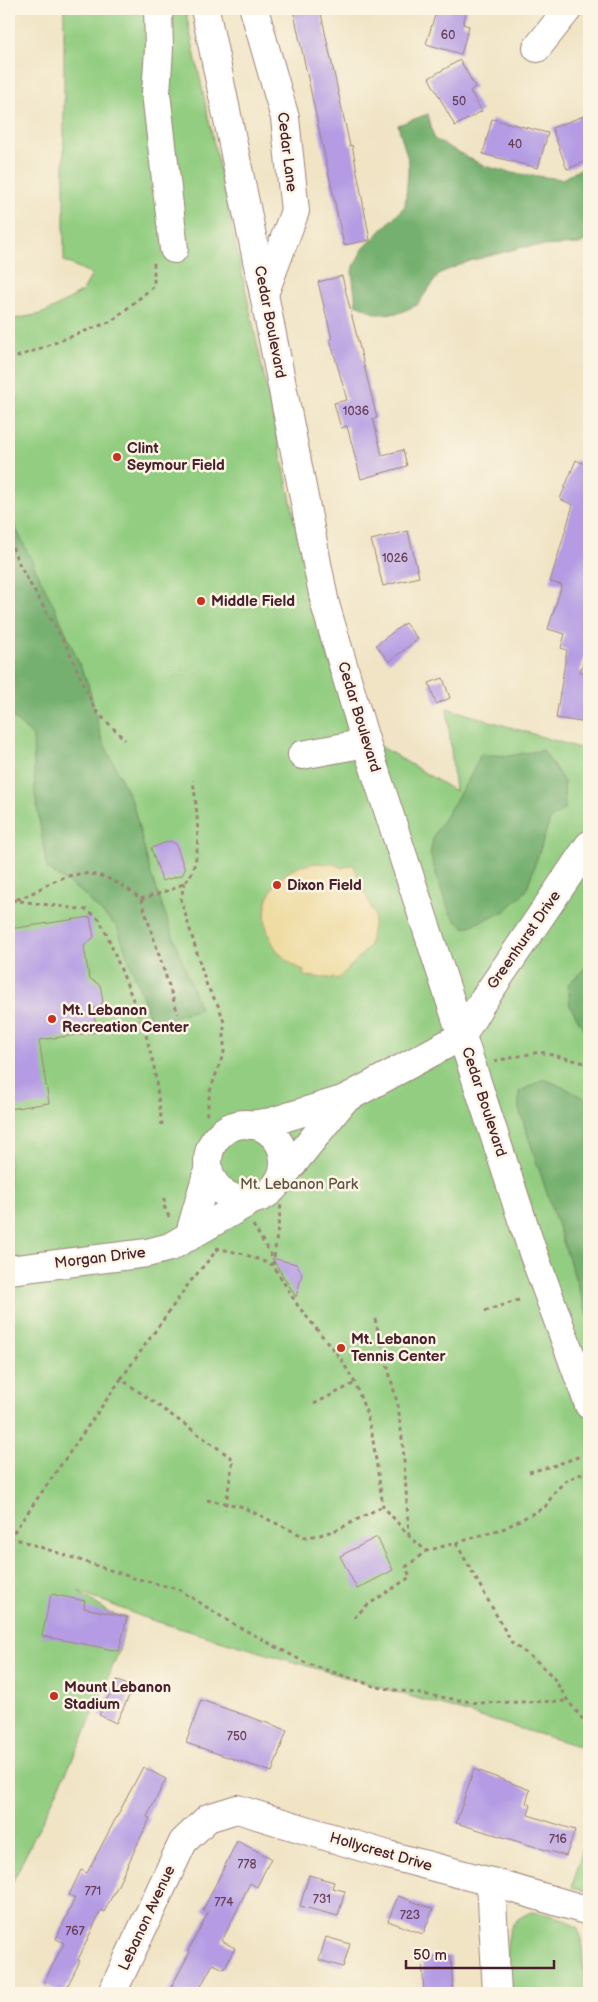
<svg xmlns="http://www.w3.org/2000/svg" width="598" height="2002" font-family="'Balsamiq Sans',sans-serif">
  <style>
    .green { fill: #93cd81; stroke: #6e7656 }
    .forest { fill: #76b06f; stroke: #60684d }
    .sand { fill: #eeda9e; stroke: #9c7c64 }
    .building { fill: #b49be4 }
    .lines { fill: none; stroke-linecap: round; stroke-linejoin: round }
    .minor-casing { stroke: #9d8278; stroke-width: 30 }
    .path { stroke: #9d8278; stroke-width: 3; stroke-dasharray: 4 4; stroke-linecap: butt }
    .minor { stroke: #fff; stroke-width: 28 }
    .poi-dot { fill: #c8321e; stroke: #fcf5e5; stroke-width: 2 }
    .labels { text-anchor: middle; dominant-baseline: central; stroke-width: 5; stroke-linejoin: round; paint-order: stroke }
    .number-label { font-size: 12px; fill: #643e59 }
    .street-label { font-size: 15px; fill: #4a1f2b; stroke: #fcf5e5 }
    .poi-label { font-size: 15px; font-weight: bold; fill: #4a1f2b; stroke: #fcf5e5; text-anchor: start }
    .park-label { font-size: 15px; fill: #605345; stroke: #fcf5e5 }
  </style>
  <rect width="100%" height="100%" fill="#fcf5e5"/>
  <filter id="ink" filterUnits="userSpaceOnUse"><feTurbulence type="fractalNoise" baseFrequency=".02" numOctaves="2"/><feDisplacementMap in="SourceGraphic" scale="10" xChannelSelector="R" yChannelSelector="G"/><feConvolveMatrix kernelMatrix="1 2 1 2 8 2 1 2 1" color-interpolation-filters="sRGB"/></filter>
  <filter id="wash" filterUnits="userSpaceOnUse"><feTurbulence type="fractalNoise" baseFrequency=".0096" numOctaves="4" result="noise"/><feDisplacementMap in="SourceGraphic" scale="20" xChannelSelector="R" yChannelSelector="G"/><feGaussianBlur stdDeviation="1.12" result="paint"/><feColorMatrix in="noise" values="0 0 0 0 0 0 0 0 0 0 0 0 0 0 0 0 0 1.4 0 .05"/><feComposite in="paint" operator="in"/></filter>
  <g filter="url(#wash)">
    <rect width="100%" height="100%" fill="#f0e4c5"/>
    <g class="green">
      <polygon points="64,9 185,9 314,608 350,728 455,791 447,708 589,751 589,1749 145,1618 78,1591 109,1613 127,1617 119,1651 81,1742 9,1889 9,320 41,314 54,308 83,291 92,274 64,261"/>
      <polygon points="589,1826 589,1892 572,1887"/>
      <path d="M531 1912 541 1913 564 1919 578 1928 582 1939 584 1993H510C509 1974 502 1938 514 1923 518 1918 525 1915 531 1912Z"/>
    </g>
    <g class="forest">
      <polygon points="428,114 434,139 484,166 512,173 562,179 589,164 589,238 580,244 523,247 470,261 440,273 417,305 399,313 377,314 356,304 352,271 362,250 405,206 409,163 398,125"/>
      <polygon points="9,514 59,617 88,684 101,737 133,804 151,875 200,1009 152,1023 117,927 80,891 47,869 35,794 33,736 9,714"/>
      <polygon points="543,750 564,782 565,808 550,820 526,891 505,911 465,928 456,921 450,913 441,890 430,854 434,835 470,777 481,754 508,756"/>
      <polygon points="589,965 589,1038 570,1006 568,984"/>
      <polygon points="544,1079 563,1087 589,1101 589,1320 519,1109 519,1092"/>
    </g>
    <path class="sand" d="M315 863 334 864 342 868 353 864 375 916 369 947 338 979 303 976 304 970C258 953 250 889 296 868 302 865 309 865 315 863Z"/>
    <g id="blocks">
      <g class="building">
        <polygon points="293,9 320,9 350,146 352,145 370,240 344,245"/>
        <polygon points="437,9 467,9 463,24 469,26 461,54 426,44"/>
        <polygon points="460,60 475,87 470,91 482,111 455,126 429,78"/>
        <polygon points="589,114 589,160 567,169 552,128"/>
        <polygon points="492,119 548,133 538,168 483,154"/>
        <polygon points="342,276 377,418 373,419 382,455 403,450 407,466 361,479 347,426 341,428 334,403 347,400 330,339 332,339 318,282"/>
        <polygon points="576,460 589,466 589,641 580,672 589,674 589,711 587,723 556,718 567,650 561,648 565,634 548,629 562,585 550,582 573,505 560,499"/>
        <polygon points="408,531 419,577 383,586 371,540"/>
        <polygon points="405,623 418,639 389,662 376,645"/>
        <polygon points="443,678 450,698 436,704 429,683"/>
        <polygon points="170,841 176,844 185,870 182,875 162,881 151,848"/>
        <polygon points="90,917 94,937 84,946 89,978 100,985 101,989 103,1003 93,1009 97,1032 39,1040 49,1103 9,1109 9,929"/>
        <polygon points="272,1258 296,1264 302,1274 296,1297"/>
        <polygon points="377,1537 393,1570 357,1589 340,1556"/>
        <polygon points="51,1594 85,1601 84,1608 127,1617 119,1651 42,1636"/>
        <polygon points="117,1680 133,1688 116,1723 99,1715"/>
        <polygon points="201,1700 287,1730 272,1772 186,1743"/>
        <polygon points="143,1767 166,1779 147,1817 150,1818 118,1885 104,1912 101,1910 78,1960 80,1961 64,1993 62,1993 43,1984 64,1943 56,1939 75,1898 69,1895 81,1870 87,1873"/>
        <polygon points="474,1769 530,1790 526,1803 531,1805 528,1815 575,1830 566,1856 456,1823"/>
        <polygon points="237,1841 271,1858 257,1887 250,1883 222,1941 235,1948 224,1969 213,1964 197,1993 168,1993 190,1952 188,1951 208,1913 203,1910"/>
        <polygon points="309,1875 334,1882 332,1888 345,1891 338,1916 300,1906"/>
        <polygon points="398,1896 433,1909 423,1934 388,1921"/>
        <polygon points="326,1937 350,1944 343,1967 319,1960"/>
        <polygon points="451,1956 453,1993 424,1993 422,1957"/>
      </g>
    </g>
  </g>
  <g filter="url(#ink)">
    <use href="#blocks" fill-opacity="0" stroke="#9d8278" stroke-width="1"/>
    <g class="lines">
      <g class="minor-casing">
        <g id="minor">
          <polyline points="158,9 159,49 156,93 174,249"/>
          <polyline points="205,9 264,294 325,604 366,743 532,1250 589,1405"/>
          <polyline points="254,9 285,118 295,211 264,294"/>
          <polyline points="537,48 568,9"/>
          <polyline points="302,755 366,743"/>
          <circle cx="246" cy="1162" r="38"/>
          <polyline points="250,1125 271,1122 345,1099 462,1036 482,1002 589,845"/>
          <polyline points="279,1181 345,1099"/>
          <polyline points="189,1237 208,1170"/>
          <polyline points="9,1270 147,1253 170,1247 252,1200"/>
          <polyline points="491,1882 497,1993"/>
          <polyline points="112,1993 183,1842 208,1818 237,1809 388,1855 491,1882 589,1911"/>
        </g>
      </g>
      <g class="path">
        <polyline points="9,360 112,321 154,286 154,262"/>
        <polyline points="9,540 21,568 68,649 95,710 125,740"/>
        <polyline points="184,882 181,900 207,986 219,1007 224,1022 224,1052 210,1091 206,1119"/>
        <path d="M141 899C152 895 176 890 185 882 205 864 196 804 193 780"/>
        <polyline points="12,900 87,910 99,919 107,935 144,1027 154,1067 162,1125"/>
        <path d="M9 901C23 899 36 891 48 884 87 865 108 874 141 899L178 1014"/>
        <polyline points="494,1061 540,1052 589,1064"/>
        <polyline points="164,1198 164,1206 170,1219"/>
        <polyline points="253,1225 273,1258"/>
        <polyline points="216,1248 244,1254 273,1265 298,1306 341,1359 355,1383 366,1412 372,1434 383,1506 409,1536 426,1551 456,1543 512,1643 539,1663 553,1677 568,1701 589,1727"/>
        <polyline points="273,1265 281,1204"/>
        <polyline points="485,1311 519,1300"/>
        <polyline points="375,1319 398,1406 403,1446 409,1534"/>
        <polyline points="121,1379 190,1282 218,1249"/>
        <polyline points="314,1404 355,1383"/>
        <polyline points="529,1472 553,1466 589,1453"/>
        <polyline points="207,1500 240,1506 305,1537 320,1535 339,1529 383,1506"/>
        <polyline points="10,1537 134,1578 178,1589 230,1622 306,1663 377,1687 478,1703 568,1701"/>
        <polyline points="9,1539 121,1379 233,1459 225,1510"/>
        <polyline points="456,1543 505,1528 545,1507 556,1490 566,1481 589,1470"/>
        <polyline points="354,1618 366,1606 410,1577 406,1567 426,1551"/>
      </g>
      <use href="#minor" class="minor"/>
    </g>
  </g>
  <g class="poi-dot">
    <circle cx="117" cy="457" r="5"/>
    <circle cx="201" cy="601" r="5"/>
    <circle cx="277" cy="885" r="5"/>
    <circle cx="52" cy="1019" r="5"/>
    <circle cx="341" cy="1348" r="5"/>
    <circle cx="54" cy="1696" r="5"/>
  </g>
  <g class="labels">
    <g class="number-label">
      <text x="448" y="35">60</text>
      <text x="459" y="101">50</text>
      <text x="515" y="144">40</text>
      <text x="356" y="411">1036</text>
      <text x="395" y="558">1026</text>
      <text x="237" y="1736">750</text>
      <text x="558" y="1839">716</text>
      <text x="247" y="1864">778</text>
      <text x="93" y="1891">771</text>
      <text x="322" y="1899">731</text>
      <text x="224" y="1902">774</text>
      <text x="410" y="1915">723</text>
      <text x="75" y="1931">767</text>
    </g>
    <g class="street-label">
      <text transform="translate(287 152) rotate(83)">Cedar Lane</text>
      <text transform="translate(270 322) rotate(79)">Cedar Boulevard</text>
      <text transform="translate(359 717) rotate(73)">Cedar Boulevard</text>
      <text transform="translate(524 940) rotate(-55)">Greenhurst Drive</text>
      <text transform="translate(484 1102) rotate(72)">Cedar Boulevard</text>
      <text transform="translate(100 1258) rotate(-7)">Morgan Drive</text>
      <text transform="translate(381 1852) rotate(16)">Hollycrest Drive</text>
      <text transform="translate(147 1918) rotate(-65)">Lebanon Avenue</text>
    </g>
    <g class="poi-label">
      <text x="127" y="448">Clint<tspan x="127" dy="17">Seymour Field</tspan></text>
      <text x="211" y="601">Middle Field</text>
      <text x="287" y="885">Dixon Field</text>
      <text x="62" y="1010">Mt. Lebanon<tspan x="62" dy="17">Recreation Center</tspan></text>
      <text x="351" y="1339">Mt. Lebanon<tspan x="351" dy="17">Tennis Center</tspan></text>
      <text x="64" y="1687">Mount Lebanon<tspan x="64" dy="17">Stadium</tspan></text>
    </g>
    <g class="park-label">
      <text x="299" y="1184">Mt. Lebanon Park</text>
    </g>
  </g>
  <rect width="598" height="2002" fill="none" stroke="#fcf5e5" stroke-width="30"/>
  <path d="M406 1960v8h148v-8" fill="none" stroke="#4a1f2b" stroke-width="2.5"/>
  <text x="413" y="1960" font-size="15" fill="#4a1f2b" stroke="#fcf5e5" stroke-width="4" paint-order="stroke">50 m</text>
</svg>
